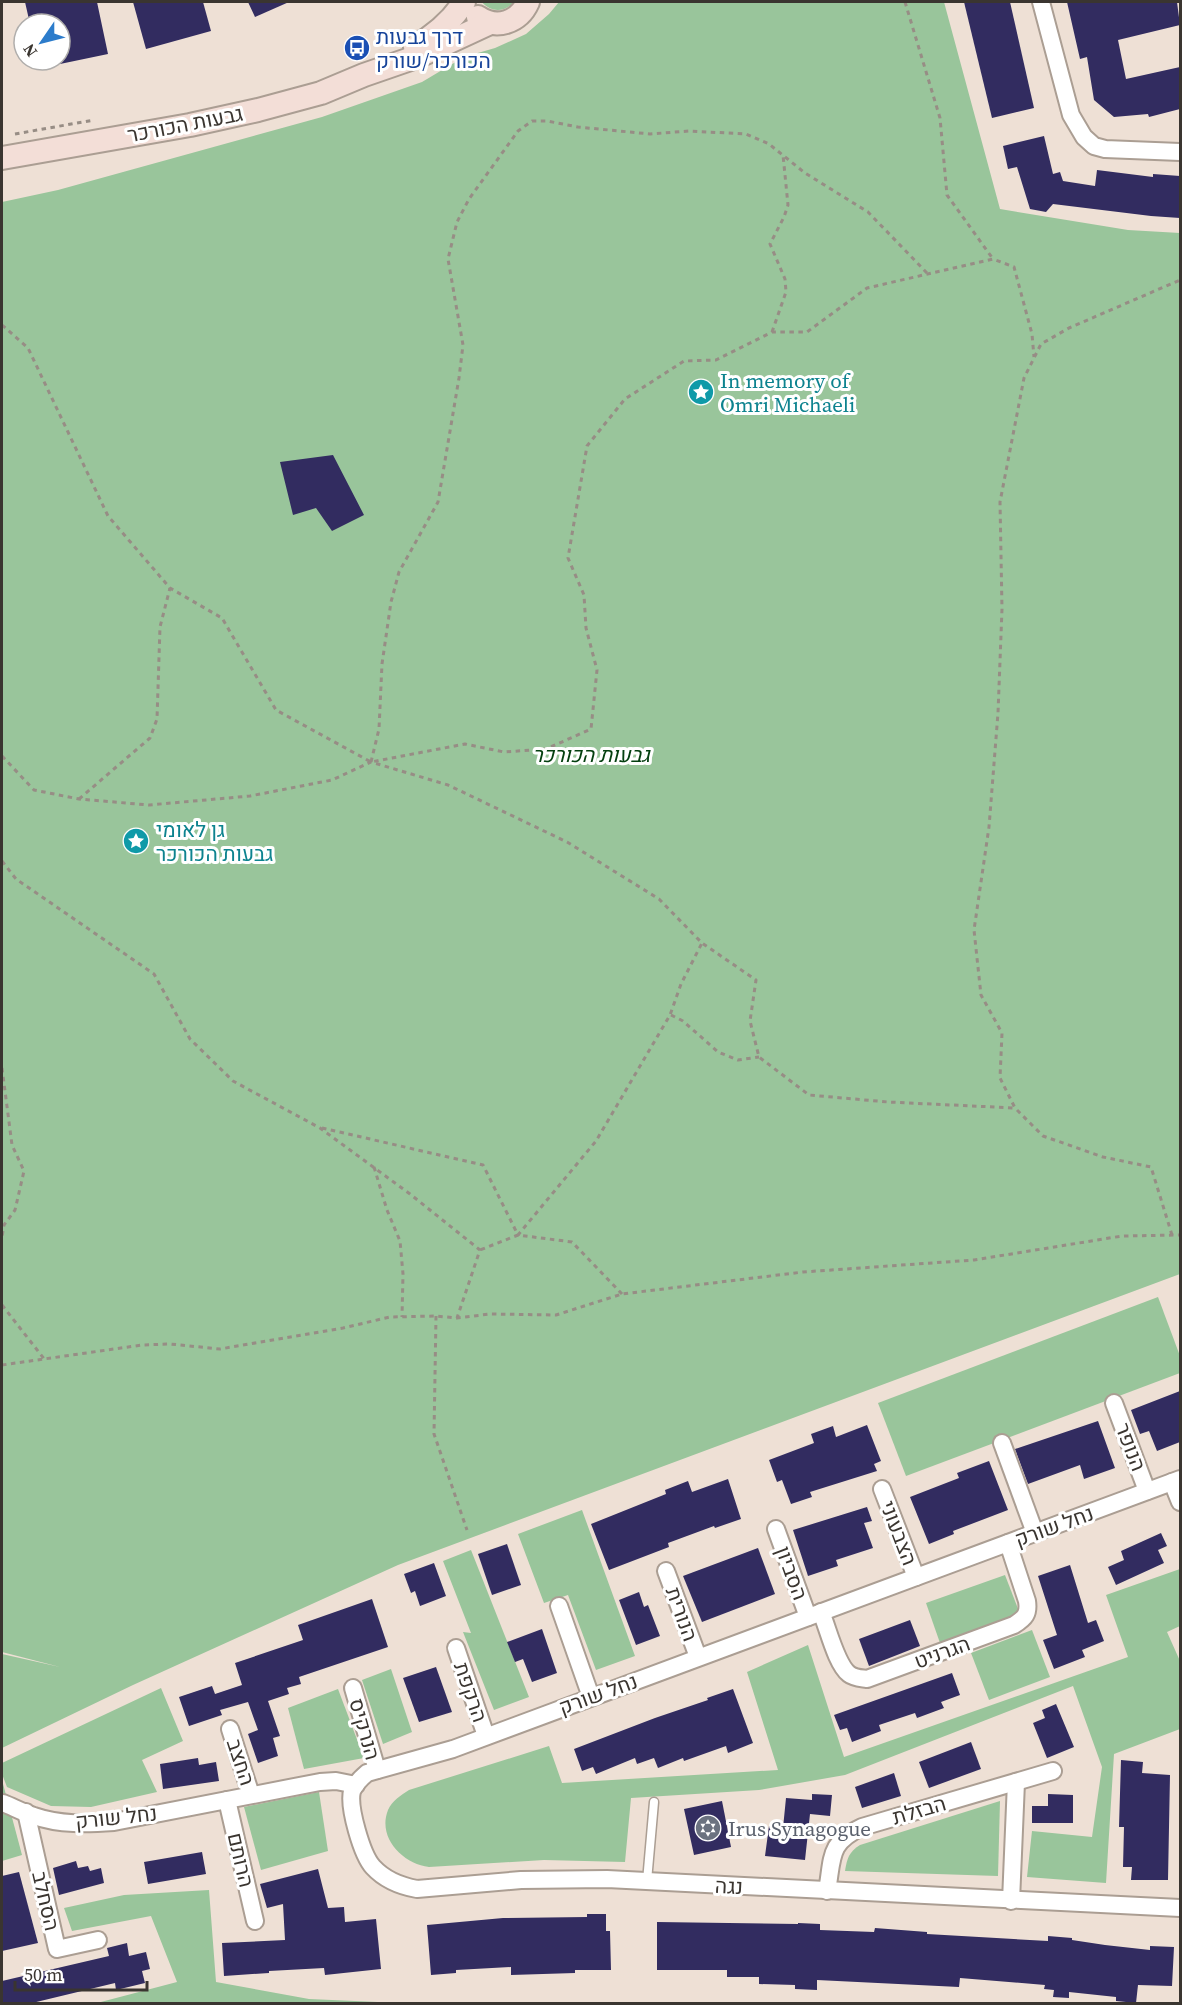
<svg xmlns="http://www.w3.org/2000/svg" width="1182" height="2005" font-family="'Source Serif 4',Heebo,serif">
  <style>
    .green { fill: #99c59b }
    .building { fill: #322c60 }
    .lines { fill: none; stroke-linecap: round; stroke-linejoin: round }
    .lane-casing { stroke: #ab9e93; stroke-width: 11 }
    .street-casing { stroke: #ab9e93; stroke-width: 20 }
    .secondary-casing { stroke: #ab9e93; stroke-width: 26 }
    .path { stroke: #978d85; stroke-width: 3; stroke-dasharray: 4.5 4.5; stroke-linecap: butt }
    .lane { stroke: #fff; stroke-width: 8 }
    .street { stroke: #fff; stroke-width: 16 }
    .secondary { stroke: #f3ded7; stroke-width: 22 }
    .labels { text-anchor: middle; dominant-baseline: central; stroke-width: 6; stroke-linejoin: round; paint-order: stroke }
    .transit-label { font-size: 21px; fill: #164399; stroke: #fff; text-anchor: start }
    .street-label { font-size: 21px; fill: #3a3530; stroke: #fff }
    .culture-label { font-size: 21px; fill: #0d838f; stroke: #fff; text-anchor: start }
    .park-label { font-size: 21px; font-style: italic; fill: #044010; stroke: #fff }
    .worship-label { font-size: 21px; fill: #5b616d; stroke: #fff; text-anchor: start }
  </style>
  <rect width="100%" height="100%" fill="#eee0d5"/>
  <g class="green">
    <path d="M482 2H514C505 12 491 13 482 2Z"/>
    <polygon points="559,2 944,2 1000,209 1128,230 1180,233 1180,1274 398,1565 133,1685 2,1748 2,1654 60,1667 2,1652 2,202 58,190 322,117 422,82 464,57 495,48 526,34 549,14"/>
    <polygon points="1158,1297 1180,1356 1180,1373 906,1476 878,1403"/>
    <polygon points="582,1510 635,1656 596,1670 568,1595 544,1603 518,1534"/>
    <polygon points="471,1550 529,1697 494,1710 463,1632 471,1633 443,1561"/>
    <path d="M1180 1569V1626L1167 1632 1180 1661V1729L1114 1754 1106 1883 1027 1877 1032 1831 1092 1837 1102 1767 1073 1686 845 1775 759 1790 631 1798 625 1862 544 1860 429 1867C403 1864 377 1838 388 1810 392 1801 401 1795 409 1790L549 1746 562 1783 778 1770 747 1672 808 1645 844 1757 1128 1657 1106 1595Z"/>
    <polygon points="1005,1575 1020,1614 940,1643 926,1603"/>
    <polygon points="1032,1630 1050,1677 989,1700 971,1653"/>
    <polygon points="391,1669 412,1732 383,1744 362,1680"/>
    <polygon points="161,1688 183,1741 142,1760 157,1792 91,1807 51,1806 7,1787 2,1774 2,1763"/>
    <polygon points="338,1689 364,1758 304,1769 288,1708"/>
    <polygon points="2,1780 22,1855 2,1861"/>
    <polygon points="319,1792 328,1851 261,1870 244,1807"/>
    <path d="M1000 1801 998 1876 845 1871C847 1858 849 1852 860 1845Z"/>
    <polygon points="209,1890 216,1982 309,1999 401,2003 97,2003 177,1982 151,1916 72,1931 64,1908 124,1895"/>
  </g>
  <g class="building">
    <polygon points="25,2 97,2 108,54 60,64 60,24 30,24"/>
    <polygon points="133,2 203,2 211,31 146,49"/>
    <polygon points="248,2 289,2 255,17"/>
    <polygon points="964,2 1010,2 1034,108 992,118"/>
    <polygon points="1067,2 1177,2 1180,25 1118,40 1126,79 1180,67 1180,109 1149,117 1148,114 1114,117 1094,100 1087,57 1080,59"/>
    <polygon points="1044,136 1053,174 1060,172 1063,181 1095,186 1097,170 1153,177 1153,174 1180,176 1180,218 1151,216 1053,204 1046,212 1030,209 1017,167 1008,169 1003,146"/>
    <polygon points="333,455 364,515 332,531 316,508 293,515 280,462"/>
    <polygon points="1180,1391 1180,1442 1157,1451 1149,1431 1140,1434 1131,1410"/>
    <polygon points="1098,1421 1115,1468 1084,1479 1080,1465 1028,1484 1015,1449"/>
    <polygon points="867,1425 881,1461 874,1464 877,1471 810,1492 812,1497 791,1504 782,1480 777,1482 769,1460 814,1443 811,1434 833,1426 836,1437"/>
    <polygon points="989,1461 1008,1510 953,1531 954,1534 929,1544 910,1497 959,1478 957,1473"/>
    <polygon points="728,1479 741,1519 715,1528 714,1526 668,1543 669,1547 609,1570 591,1524 666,1494 665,1490 688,1481 692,1492"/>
    <polygon points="867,1507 872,1521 864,1523 873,1548 836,1560 838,1566 808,1576 793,1530"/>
    <polygon points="1161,1533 1167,1546 1158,1550 1164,1563 1116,1585 1108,1567 1124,1560 1121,1551"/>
    <polygon points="507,1544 521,1585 492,1595 478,1554"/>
    <polygon points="758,1548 775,1594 702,1622 683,1576"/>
    <polygon points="434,1563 446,1596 420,1606 415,1591 411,1593 404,1574"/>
    <polygon points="1070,1565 1088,1623 1096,1620 1104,1641 1082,1650 1085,1657 1054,1669 1043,1640 1057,1635 1038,1576"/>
    <polygon points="639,1592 644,1607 648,1605 660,1636 636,1645 619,1600"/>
    <polygon points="372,1599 388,1647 299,1677 301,1684 287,1688 289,1694 268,1701 280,1736 273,1738 278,1756 258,1763 248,1734 258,1730 248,1702 220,1710 222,1715 189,1726 179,1697 212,1686 215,1694 242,1685 235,1663 303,1640 298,1625"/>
    <polygon points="910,1620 920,1646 869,1666 859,1639"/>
    <polygon points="542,1629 557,1673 532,1682 523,1659 515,1662 507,1642"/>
    <polygon points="436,1667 452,1712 419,1722 403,1678"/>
    <polygon points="952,1673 960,1695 941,1702 944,1708 917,1718 915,1713 879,1725 881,1731 852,1742 847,1728 840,1730 834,1715"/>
    <polygon points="733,1689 753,1743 728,1753 726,1746 684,1761 683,1758 658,1768 654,1758 637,1764 635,1758 596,1774 593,1767 582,1771 574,1749 655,1718 708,1700 707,1698"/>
    <polygon points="1056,1704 1074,1747 1047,1758 1033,1723 1045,1718 1042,1710"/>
    <polygon points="971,1742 981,1769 929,1788 919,1762"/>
    <polygon points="198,1758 199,1765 216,1762 219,1781 163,1789 160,1764"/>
    <polygon points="1121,1760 1143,1762 1142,1773 1170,1775 1168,1880 1131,1880 1132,1867 1123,1867 1124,1827 1119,1827"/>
    <polygon points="894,1773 901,1796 862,1808 855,1787"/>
    <polygon points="812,1794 832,1795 830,1816 810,1814 805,1860 765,1856 769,1826 783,1828 786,1798 812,1800"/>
    <polygon points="1048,1794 1073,1795 1073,1823 1032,1823 1032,1806 1048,1806"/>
    <polygon points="722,1801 731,1847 694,1855 684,1809"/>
    <polygon points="202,1852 206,1874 148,1884 144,1862"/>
    <polygon points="76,1861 78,1868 88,1866 90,1871 101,1868 104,1883 59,1895 53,1868"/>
    <polygon points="318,1869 328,1908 344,1907 345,1922 376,1919 381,1969 325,1975 324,1968 269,1971 269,1973 224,1976 222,1943 285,1940 283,1904 267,1908 260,1884"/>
    <polygon points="19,1872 38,1943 2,1951 2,1876"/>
    <polygon points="587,1914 606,1914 606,1931 610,1931 611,1970 575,1970 575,1973 511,1975 511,1967 456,1970 456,1973 431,1975 427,1925 503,1918 587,1917"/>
    <polygon points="657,1922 798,1924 798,1923 820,1924 820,1930 874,1932 875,1928 927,1932 927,1934 1048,1941 1048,1936 1072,1938 1072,1940 1105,1945 1150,1950 1150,1946 1174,1947 1172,1986 1138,1985 1136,2003 1116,2001 1116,1997 1069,1992 1069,1998 1053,1997 1054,1990 1044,1989 1045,1985 960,1978 959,1987 817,1980 817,1990 795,1989 795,1985 759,1984 759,1977 727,1977 727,1970 657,1970"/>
    <polygon points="127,1943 129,1956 146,1952 150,1969 142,1971 145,1983 116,1990 115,1983 28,2004 2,2004 2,1981 109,1956 107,1948"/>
  </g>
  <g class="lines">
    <g class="lane-casing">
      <polyline id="lane" points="647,1881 654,1802"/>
    </g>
    <g class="street-casing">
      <g id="street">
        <polyline points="1041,2 1071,115 1084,137 1094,146 1105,149 1180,152"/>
        <polyline points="1114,1403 1147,1491"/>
        <polyline points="1002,1443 1035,1533"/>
        <path d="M1180 1479 453 1749 367 1773C361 1778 355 1784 352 1791 348 1807 362 1855 373 1867 385 1880 400 1886 417 1889L521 1880 607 1879 1180 1908"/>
        <polyline points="1172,1482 1180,1502"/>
        <polyline points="882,1489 916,1577"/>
        <polyline points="776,1529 808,1617"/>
        <polyline points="666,1571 698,1657"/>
        <polyline points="559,1606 591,1697"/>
        <path d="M821 1612C828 1628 836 1664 849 1674 854 1678 860 1678 867 1679L1014 1625C1025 1618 1029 1614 1027 1601L1008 1543"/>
        <polyline points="456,1648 486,1736"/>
        <polyline points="353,1688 377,1770"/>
        <polyline points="230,1729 251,1795"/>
        <polyline points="227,1800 255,1921"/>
        <path d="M3 1803C13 1807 24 1813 34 1816 60 1825 87 1824 114 1822L320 1782 336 1781 356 1785"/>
        <polyline points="26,1812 57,1949 98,1940"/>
        <path d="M827 1891C833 1857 828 1843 862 1827L1053 1771"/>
        <polyline points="1011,1901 1016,1782"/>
      </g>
    </g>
    <g class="secondary-casing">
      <g id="secondary">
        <path d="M478 17C497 30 519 22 528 2"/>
        <path d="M415 47C435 35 452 21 464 2"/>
        <polyline points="2,158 190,125 258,110 321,93 364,75 419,56 490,23"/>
      </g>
    </g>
    <g class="path">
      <polyline points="905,2 940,118 947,195 993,259"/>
      <polyline points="15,134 94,120"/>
      <polyline points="2,325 28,348 108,516 170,588 222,618 276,710 371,762 465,744 504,752 546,749 591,729 597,670 586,628 584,595 568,558 587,446 625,399 684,361 716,360 772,332 807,332 867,288 993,259 1014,267 1032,334 1034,357"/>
      <polyline points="772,332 786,292 785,279 770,244 784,217 788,205 783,155"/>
      <polyline points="2,756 34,790 79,799 149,805 250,796 332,780 371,762 448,785 567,842 659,899 702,943 756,980 750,1021 759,1057 809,1095 888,1102 1015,1108"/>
      <polyline points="371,762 379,729 382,664 391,602 399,572 438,502 459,378 463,345 448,259 457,222 469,199 518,131 532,121 547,121 578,127 650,134 689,131 746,134 769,144 805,173 868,212 927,273"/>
      <polyline points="79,799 150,738 157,719 160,627 170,588"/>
      <polyline points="2,861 16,879 154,974 190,1039 233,1081 320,1128 410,1194 480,1250 457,1318"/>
      <polyline points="671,1015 683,1021 718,1052 738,1060 759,1057"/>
      <polyline points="2,1068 12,1145 24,1171 15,1210 4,1225 2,1237"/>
      <polyline points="322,1128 483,1165 518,1235 480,1250"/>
      <polyline points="374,1167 387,1210 400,1241 403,1274 402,1317"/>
      <polyline points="1172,1235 1151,1167 1103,1157 1043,1136 1015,1108 1000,1078 1002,1033 981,995 974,930 989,827 998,713 1002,609 1000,502 1024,378 1041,344 1069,328 1180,280"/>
      <polyline points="622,1294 572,1242 518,1235 596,1141 670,1015 681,984 702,943"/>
      <polyline points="2,1305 45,1360"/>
      <polyline points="436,1316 434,1434 467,1530"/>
      <polyline points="2,1365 142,1345 170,1344 220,1349 343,1328 390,1317 436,1316 457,1318 490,1314 556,1315 622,1294 803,1272 974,1260 1122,1236 1180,1235"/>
    </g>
    <use href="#lane" class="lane"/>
    <use href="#street" class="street"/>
    <use href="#secondary" class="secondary"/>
  </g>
  <defs>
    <g id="bus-disc" transform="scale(1.35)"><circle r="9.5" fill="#1a4fb4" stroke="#fff"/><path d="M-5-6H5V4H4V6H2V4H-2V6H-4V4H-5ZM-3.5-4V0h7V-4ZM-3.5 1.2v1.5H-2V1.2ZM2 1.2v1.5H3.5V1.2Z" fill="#fff"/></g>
    <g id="sight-disc" transform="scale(1.35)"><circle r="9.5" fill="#0f9aa8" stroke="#fff"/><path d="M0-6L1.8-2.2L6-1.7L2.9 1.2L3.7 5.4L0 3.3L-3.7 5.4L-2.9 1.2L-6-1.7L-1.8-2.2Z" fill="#fff"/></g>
    <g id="synagogue-disc" transform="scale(1.35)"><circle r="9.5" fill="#6b7280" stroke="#fff"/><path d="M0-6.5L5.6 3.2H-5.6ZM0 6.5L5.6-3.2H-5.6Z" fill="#fff"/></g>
  </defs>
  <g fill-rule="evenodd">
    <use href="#bus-disc" x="357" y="48"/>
    <use href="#sight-disc" x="701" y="392"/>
    <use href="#sight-disc" x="136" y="841"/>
    <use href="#synagogue-disc" x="708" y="1828"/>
  </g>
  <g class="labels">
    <g class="transit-label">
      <text x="376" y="36">דרך גבעות<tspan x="376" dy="24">הכורכר/שורק</tspan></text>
    </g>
    <g class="street-label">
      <text transform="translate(185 124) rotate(-11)">גבעות הכורכר</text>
      <text transform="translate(1131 1447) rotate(69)">הנופר</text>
      <text transform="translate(1054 1526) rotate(-20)">נחל שורק</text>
      <text transform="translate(899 1533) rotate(69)">הצבעוני</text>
      <text transform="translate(792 1573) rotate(70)">הסביון</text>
      <text transform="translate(682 1614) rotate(70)">הנורית</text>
      <text transform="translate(942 1652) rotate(-20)">הגרניט</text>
      <text transform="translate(471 1692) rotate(71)">הרקפת</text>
      <text transform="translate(598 1694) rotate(-20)">נחל שורק</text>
      <text transform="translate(365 1729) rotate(74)">הנרקיס</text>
      <text transform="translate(241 1762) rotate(72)">החצב</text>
      <text transform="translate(919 1810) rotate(-16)">הבזלת</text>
      <text transform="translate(116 1817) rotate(-6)">נחל שורק</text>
      <text transform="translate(241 1860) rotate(77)">הרותם</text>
      <text transform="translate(729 1886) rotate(3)">נגה</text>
      <text transform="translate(46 1901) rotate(77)">הסחלב</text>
    </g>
    <g class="culture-label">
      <text x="720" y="380">In memory of<tspan x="720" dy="24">Omri Michaeli</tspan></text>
      <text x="156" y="829">גן לאומי<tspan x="156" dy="24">גבעות הכורכר</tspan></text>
    </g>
    <g class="park-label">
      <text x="591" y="754">גבעות הכורכר</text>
    </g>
    <g class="worship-label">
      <text x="728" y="1828">Irus Synagogue</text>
    </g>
  </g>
  <rect width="1182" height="2005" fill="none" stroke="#3a3530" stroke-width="6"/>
  <g transform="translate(42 42) rotate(235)"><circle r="28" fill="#ffffff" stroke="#b0aeac" stroke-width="1.5"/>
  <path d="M0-4.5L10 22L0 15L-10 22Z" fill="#2c7ccb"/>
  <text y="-9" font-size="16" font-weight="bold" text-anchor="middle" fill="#3a3530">N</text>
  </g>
  <path d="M15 1981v9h132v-9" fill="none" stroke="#3a3530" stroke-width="3"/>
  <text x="24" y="1981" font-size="18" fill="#3a3530" stroke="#ffffff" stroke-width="4.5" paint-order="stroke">50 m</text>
</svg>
